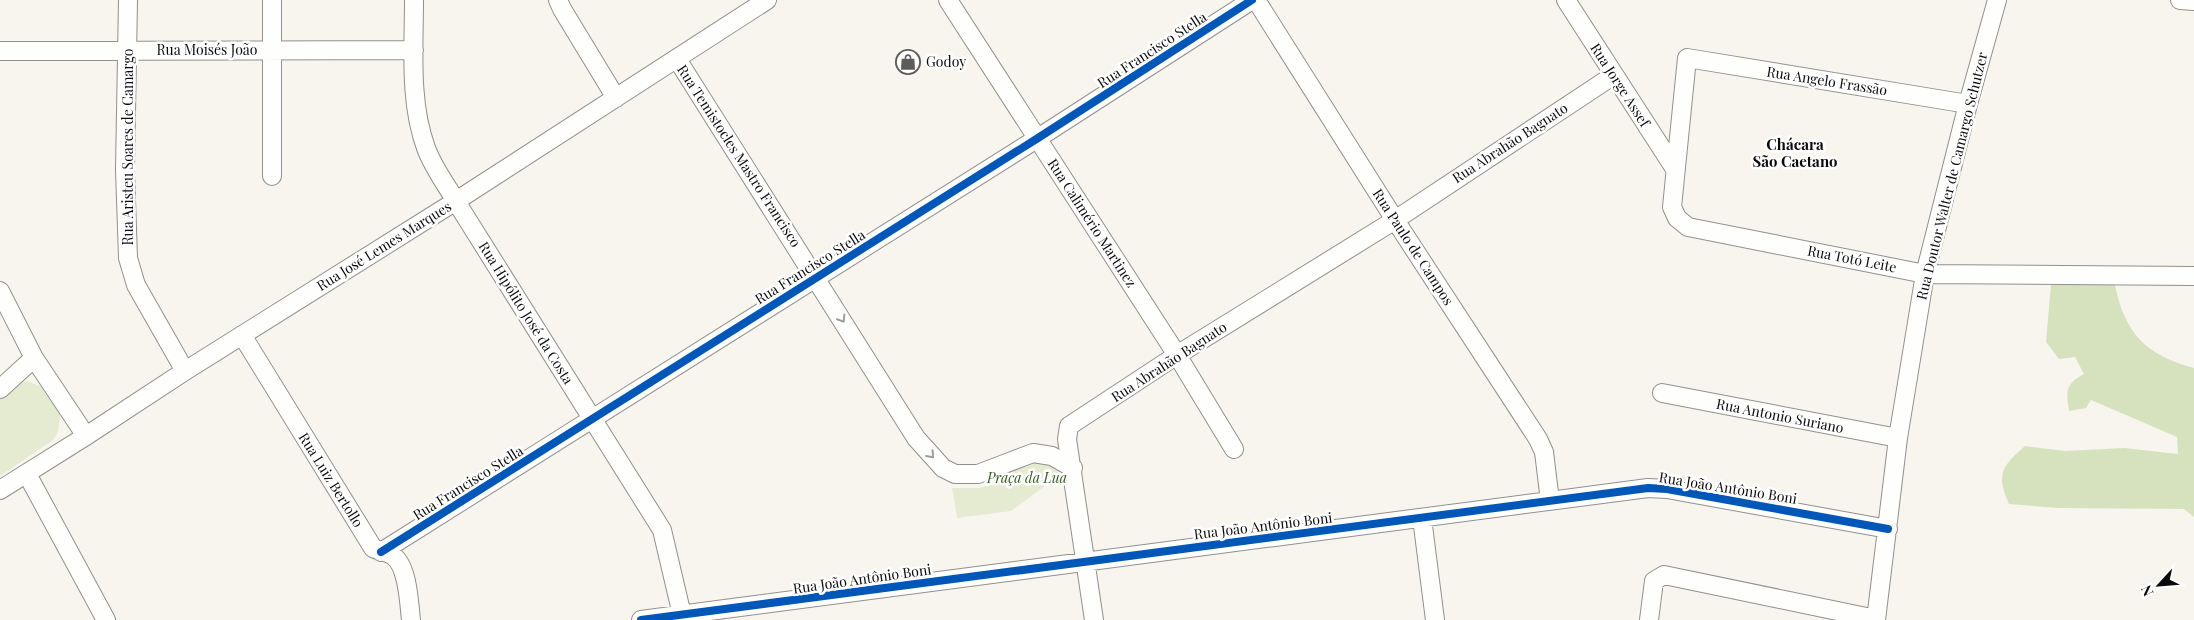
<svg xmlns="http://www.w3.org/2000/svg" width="2194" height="620" font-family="'Playfair Display',serif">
	<rect width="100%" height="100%" fill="#f8f5ee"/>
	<!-- green -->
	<path fill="#e4ebd0" d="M27,381l13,5 20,28 -2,18 -5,8 -53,36v-79l14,-12z
		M1035,460l23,9 2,6 -49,36 -54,7 -5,-30h27l24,-6 11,-17z"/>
	<!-- forest -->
	<path fill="#d6e2be" d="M2051,285h64c10,49 31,70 79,83v149l-10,-8 -126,-1 -49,-4c-13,-30 -8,-37 16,-58l40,5 59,-3 54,6 -1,-17 -86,-37 -5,8 -17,3c-3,-20 -4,-27 15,-37l-9,-17 -16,2 -13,-17z"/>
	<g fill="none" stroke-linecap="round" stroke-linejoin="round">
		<defs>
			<path id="minor" d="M128,0l-3,170 3,88 8,27 49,86
				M272,0v176
				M414,0c0,48 -5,102 12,148 8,22 24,42 36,63l200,319 20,85
				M558,0l4,9 54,89
				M948,0l229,355 57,94
				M1256,0l139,220 143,219 6,13 6,49
				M1566,0l109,169
				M2180,0l14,1
				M0,51l414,-1
				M677,59l239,379 27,30 12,6h23l55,-21 19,3 21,12
				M1968,104l-281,-46 -15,149 5,11 11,9 237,47 269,2
				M0,291l34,67 52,78
				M242,335l131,213c6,3 14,4 19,7 16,10 17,48 19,65
				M0,389l34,-31
				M1662,393l236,45
				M27,474l79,146
				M0,490l86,-54 99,-65 271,-170 311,-201
				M1422,518l13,102
				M381,552l657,-414 214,-138
				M641,620l1007,-132 19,1 221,40
				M1094,620l-27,-181 2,-13 108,-71 218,-135 219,-145
				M1649,620l5,-39 10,-6 212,44
				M1876,620l22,-182 27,-164 43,-170 29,-104"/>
		</defs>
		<!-- minor casing -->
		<use href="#minor" stroke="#91908d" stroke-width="20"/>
		<!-- minor -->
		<use href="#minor" stroke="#fefefc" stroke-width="18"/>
		<defs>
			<path id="cycleway" d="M381,552l657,-414 214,-138
				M641,620l1007,-132 19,1 221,40"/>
		</defs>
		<!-- cycleway casing -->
		<use href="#cycleway" stroke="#fff" stroke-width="11"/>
		<!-- cycleway -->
		<use href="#cycleway" stroke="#0057b8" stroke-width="8"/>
	</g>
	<!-- one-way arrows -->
	<defs><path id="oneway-chevron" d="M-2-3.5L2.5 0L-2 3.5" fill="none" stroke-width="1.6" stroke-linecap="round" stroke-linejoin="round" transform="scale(1.25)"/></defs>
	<g stroke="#9c9c9b">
		<use href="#oneway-chevron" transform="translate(842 319) rotate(58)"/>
		<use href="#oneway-chevron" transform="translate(931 455) rotate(48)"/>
	</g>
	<!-- icons -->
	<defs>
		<symbol id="shop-ring" viewBox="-11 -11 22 22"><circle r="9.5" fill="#fff" stroke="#5d5c5a" stroke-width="1.5"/><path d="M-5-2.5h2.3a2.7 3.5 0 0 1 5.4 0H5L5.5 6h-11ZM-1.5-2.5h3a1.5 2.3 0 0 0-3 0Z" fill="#5d5c5a"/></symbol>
	</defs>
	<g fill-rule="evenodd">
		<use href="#shop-ring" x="894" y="48" width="28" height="28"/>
	</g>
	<g text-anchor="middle" stroke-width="5" stroke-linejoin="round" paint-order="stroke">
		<!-- street labels -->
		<g font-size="14" fill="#0a0a0a" stroke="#fff">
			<text x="207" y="55">Rua Moisés João</text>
			<text transform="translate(1152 50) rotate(-33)" y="5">Rua Francisco Stella</text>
			<text transform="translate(1827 81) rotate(9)" y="5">Rua Angelo Frassão</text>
			<text transform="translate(1620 85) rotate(57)" y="5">Rua Jorge Assef</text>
			<text transform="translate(1510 143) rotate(-33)" y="5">Rua Abrahão Bagnato</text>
			<text transform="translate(128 147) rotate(-90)" y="5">Rua Aristeu Soares de Camargo</text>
			<text transform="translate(739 156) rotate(57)" y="5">Rua Temistocles Mastro Francisco</text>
			<text transform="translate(1952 176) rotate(-76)" y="5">Rua Doutor Walter de Camargo Schutzer</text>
			<text transform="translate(1092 223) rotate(57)" y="5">Rua Calimério Martinez</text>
			<text transform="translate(384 246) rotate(-32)" y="5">Rua José Lemes Marques</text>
			<text transform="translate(1413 247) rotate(57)" y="5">Rua Paulo de Campos</text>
			<text transform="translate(1852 259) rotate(11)" y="5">Rua Totó Leite</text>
			<text transform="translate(810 267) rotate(-32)" y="5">Rua Francisco Stella</text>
			<text transform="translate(526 313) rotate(58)" y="5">Rua Hipólito José da Costa</text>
			<text transform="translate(1169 362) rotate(-33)" y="5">Rua Abrahão Bagnato</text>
			<text transform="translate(1780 416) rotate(11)" y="5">Rua Antonio Suriano</text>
			<text transform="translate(331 480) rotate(58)" y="5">Rua Luiz Bertollo</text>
			<text transform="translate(468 483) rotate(-32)" y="5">Rua Francisco Stella</text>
			<text transform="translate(1728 488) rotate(9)" y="5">Rua João Antônio Boni</text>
			<text transform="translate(1263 526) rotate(-7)" y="5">Rua João Antônio Boni</text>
			<text transform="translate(862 579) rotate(-8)" y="5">Rua João Antônio Boni</text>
		</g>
		<!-- poi labels -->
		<g font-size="14" fill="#0a0a0a" stroke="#fff" text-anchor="start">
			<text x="926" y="67">Godoy</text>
		</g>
		<!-- park labels -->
		<g font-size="14" font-style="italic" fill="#355a21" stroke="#fff">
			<text x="1027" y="483">Praça da Lua</text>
		</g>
		<!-- neighbourhood labels -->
		<g font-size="15" font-weight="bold" fill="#0a0a0a" stroke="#fff">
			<text x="1795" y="150">Chácara<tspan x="1795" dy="17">São Caetano</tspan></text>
		</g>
	</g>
	<!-- north arrow -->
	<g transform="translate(2159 585) rotate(244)" stroke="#ffffff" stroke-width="4" paint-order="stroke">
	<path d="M0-4L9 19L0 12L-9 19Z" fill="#0a0a0a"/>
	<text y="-8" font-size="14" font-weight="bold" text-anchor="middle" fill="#0a0a0a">N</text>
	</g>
</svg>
